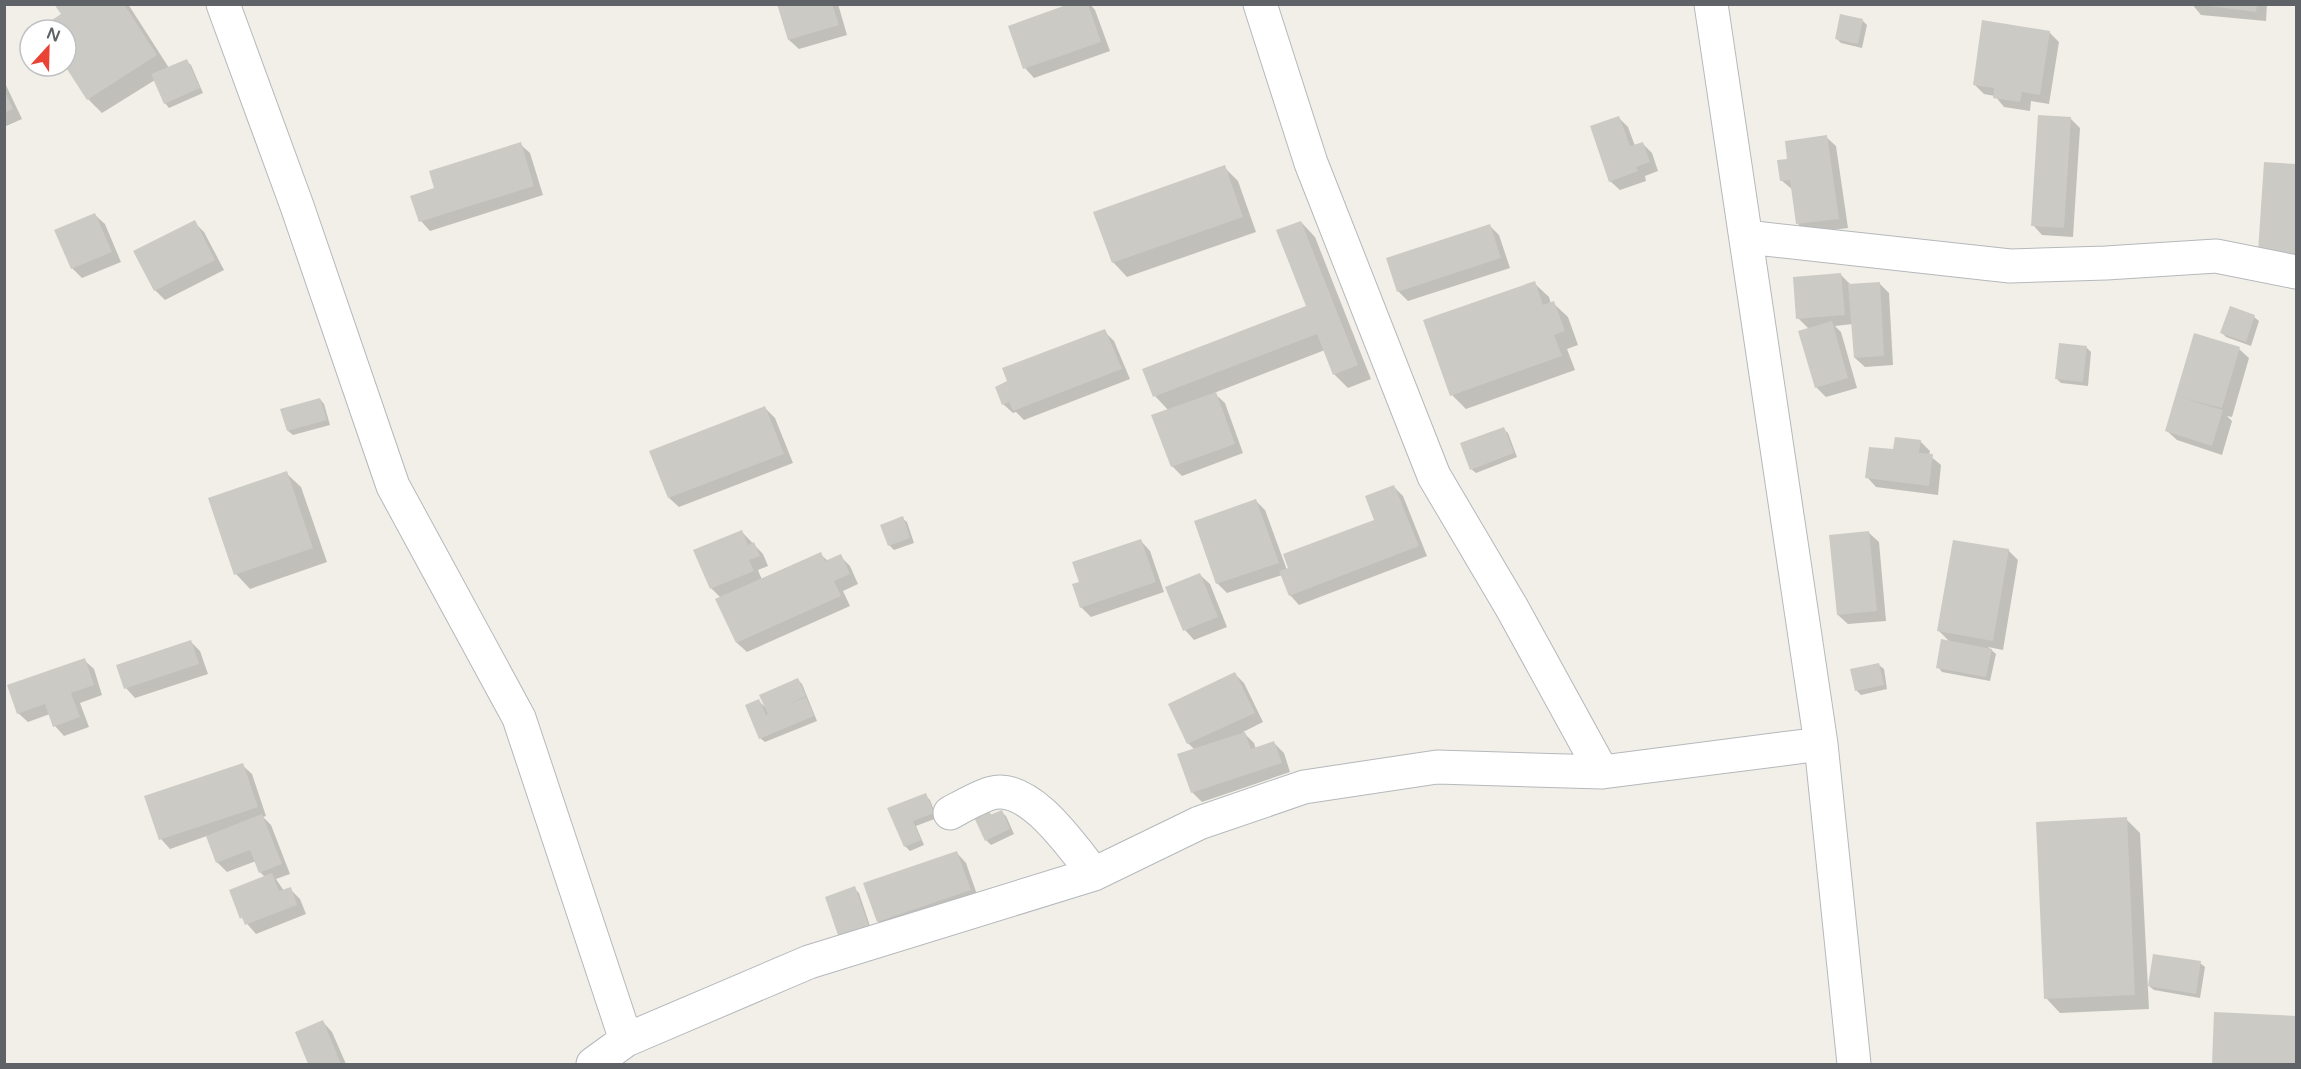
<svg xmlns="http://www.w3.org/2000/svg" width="2301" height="1069" font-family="'Varela Round',sans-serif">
	<rect width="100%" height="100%" fill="#f1efe8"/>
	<!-- shadow -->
	<path fill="#0003" d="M56,4h72l41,64 17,-7 5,4 12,28 -34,15 -4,-5 -10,-23 -53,33 -14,-14 -22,-69h-23l20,-15z
		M778,4h60l9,31 -48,14 -10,-9z
		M1074,4h16l5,6 15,41 -76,27 -9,-10z
		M1780,4h45v2h-43z
		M2192,4h75l-1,17 -65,-6z
		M1863,21l4,4 -5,23 -21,-5 -5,-5z
		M2049,32l10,10 -10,62 -18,-3 -1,10 -26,-4 -9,-11 -11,-2 -10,-10z
		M4,81l18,38 -18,8z
		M1619,118l9,9 7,19 7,-3 10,10 6,18 -13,5 1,5 -26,9 -10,-9z
		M2070,118l10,10 -7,109 -31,-2 -9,-10z
		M1826,137l10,9 12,82 -41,5 -9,-9 -5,-34 -12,-10 8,-20z
		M520,144l10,9 13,42 -113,36 -9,-10 15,-32z
		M2266,164l30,2v97z
		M1224,167l14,14 18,51 -129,45 -14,-15z
		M95,215l10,9 16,38 -39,16 -10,-10z
		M194,222l10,10 20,38 -59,30 -10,-10z
		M1301,222l14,15 56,142 -23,9 -14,-14 -9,-24 -111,43 11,10 18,50 -61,23 -10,-10 -3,-55 -14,-15 153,-89z
		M1489,225l10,10 11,33 -102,33 -10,-10z
		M1841,275l10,10 28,-2 10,10 4,72 -28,2 -10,-9 -2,-34 -18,2 6,6 16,56 -31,9 -10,-10 -7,-58 -11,-11z
		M1534,283l15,14 2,7 2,-1 15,14 10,28 -11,4 8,21 -109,39 -14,-14z
		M2254,317l5,4 -8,25 -25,-9 -4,-4z
		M1104,331l10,10 16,38 -106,41 -8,-8 -3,1 -10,-9 6,-23z
		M2195,335l44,14 10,9 -17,59 -5,-1 5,5 -10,34 -45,-15 -10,-9z
		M2087,348l4,4 -3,34 -27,-3 -5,-5z
		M320,399l4,5 6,21 -37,10 -5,-4 -6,-21z
		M765,408l10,10 18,45 -114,44 -10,-9z
		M1503,429l5,4 9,24 -41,16 -5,-4z
		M1920,441l10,10 -1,4 12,10 -3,30 -62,-8 -9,-10 28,-26z
		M286,473l15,14 26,75 -77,27 -14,-15z
		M1394,487l9,9 24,60 -128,49 -9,-10 -8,-20 -55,18 -10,-10 39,-82 9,9 22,60 89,-50z
		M902,518l5,4 7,21 -20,7 -4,-4 -8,-20z
		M742,532l21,22 5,12 -10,4 4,10 58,-26 8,7 12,-5 10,10 8,18 -15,7 7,15 -103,46 -10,-9 -16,-45 -10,-10z
		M1869,533l10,9 7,79 -38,3 -10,-9z
		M1141,541l9,10 14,41 -73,25 -10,-10z
		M2008,550l10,10 -15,90 -15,-3 8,7 -6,27 -48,-9 -4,-5 12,-25 -11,-11z
		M1200,575l10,9 17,43 -33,13 -9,-10z
		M190,641l10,10 8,23 -73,24 -9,-10z
		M84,660l10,9 8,26 -22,8 9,24 -25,9 -9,-10 -5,-12 -22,8 -10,-9z
		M1879,665l5,4 3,20 -26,6 -5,-5z
		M1235,674l9,9 19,39 -20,10 11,11 2,6 18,-6 10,10 6,19 -88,30 -10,-10 3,-42 -7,-7z
		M798,680l4,4 15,37 -52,21 -5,-4 -1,-37 8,8z
		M242,765l10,9 14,42 -3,1 8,8 19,49 -14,5 8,12 6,-2 10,10 6,15 -50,20 -14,-16 -11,-27 34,-14 -5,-5 -4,-11 -29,11 -10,-10 -10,-26 -37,13 -9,-10z
		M925,795l5,5 7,18 -21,8 8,19 -14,6 -5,-5 -16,-37z
		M986,808l6,8 9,-4 5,4 8,18 -23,11 -5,-5z
		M2126,819l14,14 9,176 -89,4 -14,-15z
		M957,853l9,10 13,37 -92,30 -9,-9z
		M854,888l5,5 13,39 -27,10z
		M2200,963l5,4 -5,31 -46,-8 -5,-4z
		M2216,1014l80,4v46h-82z
		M323,1022l9,10 14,32h-36l-13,-31z"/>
	<!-- building -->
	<path fill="#cccac5" d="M54,4h70l33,51 -70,45 -22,-34 1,-36h-24l-2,-2 21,-14z
		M777,4h55l7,21 -51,15z
		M1069,4h19l13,38 -78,27 -15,-43z
		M2193,4h64l-1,8z
		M1840,14l23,5 -5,25 -23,-5z
		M1982,20l68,11 -10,64 -18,-3 -2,10 -27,-4 1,-10 -21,-3z
		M187,59l13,29 -36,16 -13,-30z
		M4,90l9,19 -9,4z
		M2038,115l33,2 -7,111 -33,-2z
		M1619,116l11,30 13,-4 7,20 -14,5 2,4 -29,11 -19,-56z
		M1827,135l12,84 -43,5 -6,-44 -10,1 -3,-21 10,-1 -2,-18z
		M521,142l13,44 -115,36 -9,-26 24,-8 -5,-17z
		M2264,162l32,2v91l-38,-3z
		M1225,165l18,52 -131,46 -19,-51z
		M95,213l17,39 -41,17 -17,-39z
		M195,220l20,40 -61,31 -21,-40z
		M1301,221l57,144 -25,10 -16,-41 -164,63 -11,-28 164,-63 -30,-76z
		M1490,224l11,34 -104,34 -11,-34z
		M1841,273l4,42 -49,4 -3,-42z
		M1535,281l8,24 11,-4 11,30 -11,4 8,21 -112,40 -27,-76z
		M1880,282l4,74 -30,2 -6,-74z
		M2230,306l25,9 -9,27 -26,-9z
		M1832,321l16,57 -33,10 -17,-57z
		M1105,329l17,40 -109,42 -4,-9 -7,3 -7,-18 12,-6 -5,-13z
		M2194,333l46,14 -18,61 -40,-10 41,12 -11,36 -47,-15z
		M2059,343l28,3 -4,36 -28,-3z
		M1216,392l19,52 -64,23 -20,-52z
		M320,398l7,22 -40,11 -7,-22z
		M765,406l19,48 -116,44 -19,-47z
		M1504,427l10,26 -44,17 -10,-27z
		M1895,437l26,3 -2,13 14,1 -4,32 -64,-8 4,-31 24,2z
		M287,471l26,77 -79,27 -26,-77z
		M1394,485l25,61 -130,50 -10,-25 9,-3 -5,-14 91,-34 -9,-24z
		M1256,499l23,64 -63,21 -22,-63z
		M903,516l7,22 -22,8 -8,-21z
		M742,530l6,15 6,-3 6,14 -11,4 5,11 -44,18 -17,-39z
		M1869,531l8,80 -40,4 -8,-80z
		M1141,539l15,43 -76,26 -8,-24 7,-2 -7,-20z
		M1953,540l56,9 -16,92 -56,-10z
		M821,552l4,9 16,-7 9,20 -16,7 7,15 -105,47 -21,-44z
		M1200,573l18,44 -35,14 -18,-44z
		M1941,639l51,10 -6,28 -50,-9z
		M191,640l8,24 -75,25 -8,-24z
		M85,658l9,27 -23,8 9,24 -27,10 -8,-23 -28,10 -10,-29z
		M1879,663l5,22 -29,6 -5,-22z
		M1235,672l20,41 -68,31 -19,-40z
		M798,678l8,18 -17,8 17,-7 8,19 -55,23 -14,-34 14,-6 7,16 2,-1 -9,-19z
		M1245,732l6,17 23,-8 8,22 -91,30 -14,-39z
		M243,763l15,44 -99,33 -15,-44z
		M926,793l8,20 -21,8 8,19 -17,7 -17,-39z
		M986,807l4,8 12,-5 8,19 -25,12 -13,-28z
		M262,814l20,50 -23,9 -9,-23 -34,13 -10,-27z
		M2127,817l8,178 -91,4 -8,-177z
		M957,851l14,39 -94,32 -14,-39z
		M272,873l7,18 12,-4 6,18 -52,20 -3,-8 -2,2 -11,-29z
		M855,886l14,41 -30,11 -14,-41z
		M2153,954l48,7 -5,33 -48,-8z
		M2214,1012l82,4v48h-84z
		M323,1020l18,44h-33l-13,-32z"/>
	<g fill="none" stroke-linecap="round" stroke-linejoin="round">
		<defs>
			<path id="minor" d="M223,4l74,202 96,280 126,232 107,322
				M1260,4l51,159 123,313 78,132 90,164
				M1711,4l110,740 33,320
				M1746,237l264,29 96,-3 110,-7 80,16
				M950,813c13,-7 28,-16 42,-20 38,-10 81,55 102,81
				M593,1064l33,-24 183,-78 285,-88 105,-51 105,-36 133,-20 165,5 219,-28"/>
		</defs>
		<!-- minor casing -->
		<use href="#minor" stroke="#b5b8bc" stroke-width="35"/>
		<!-- minor -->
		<use href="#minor" stroke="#fff" stroke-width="33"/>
	</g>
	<!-- border -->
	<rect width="2301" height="1069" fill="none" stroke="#5f6368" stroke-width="12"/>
	<!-- north arrow -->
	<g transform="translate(48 48) rotate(22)"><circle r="28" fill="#ffffff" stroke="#bfc1c3" stroke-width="1.5"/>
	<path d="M0-4.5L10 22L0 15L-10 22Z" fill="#ea4335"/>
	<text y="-9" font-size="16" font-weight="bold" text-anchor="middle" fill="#5f6368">N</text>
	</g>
</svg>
